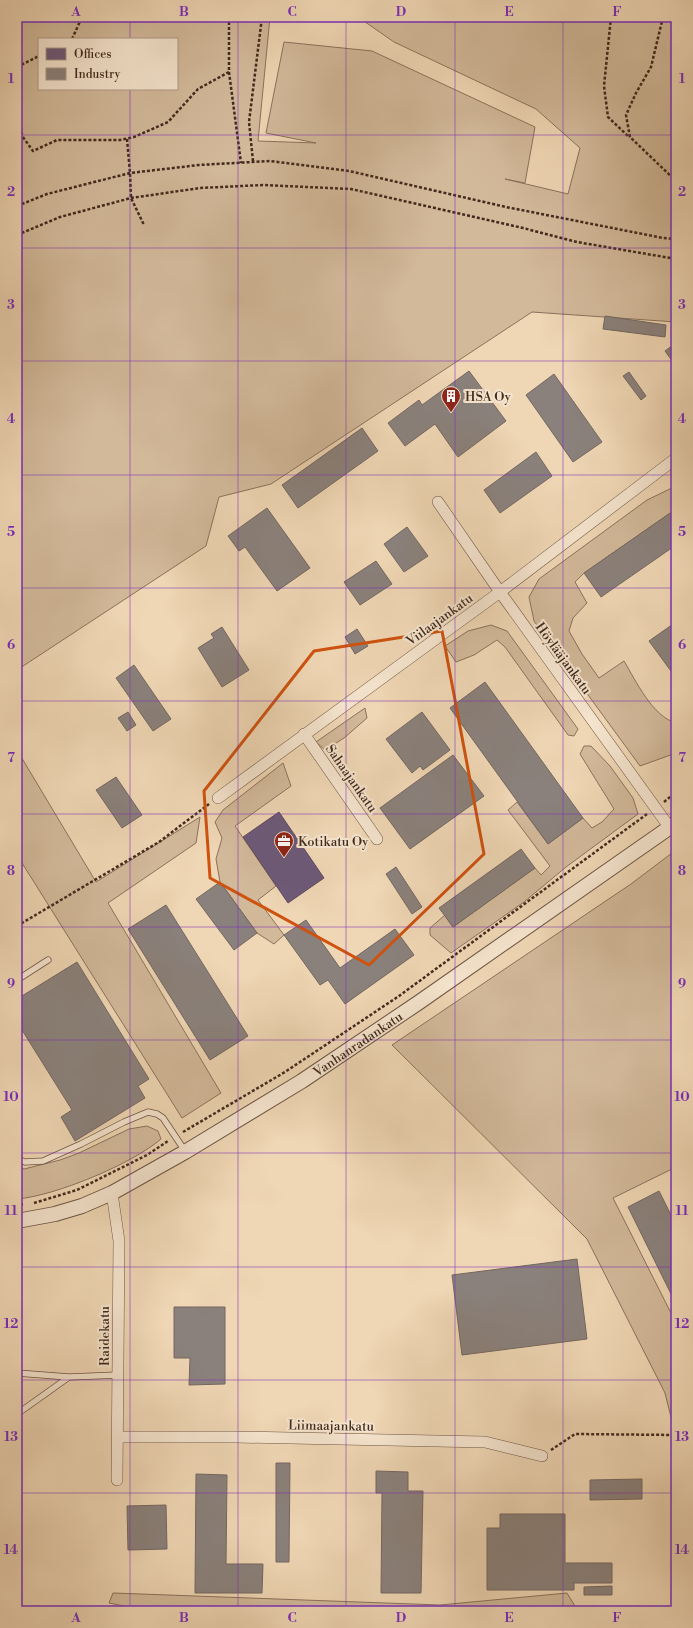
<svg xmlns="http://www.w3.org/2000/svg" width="693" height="1628" font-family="'Libre Bodoni',serif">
	<rect width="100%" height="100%" fill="#efd6b4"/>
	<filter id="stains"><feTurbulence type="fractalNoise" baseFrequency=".005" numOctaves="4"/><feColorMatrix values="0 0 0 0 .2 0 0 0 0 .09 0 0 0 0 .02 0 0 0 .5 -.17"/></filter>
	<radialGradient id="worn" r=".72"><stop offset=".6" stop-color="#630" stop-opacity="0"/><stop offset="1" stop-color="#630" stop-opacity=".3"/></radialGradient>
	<!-- green -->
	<path fill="#d2b99a" stroke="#8a725c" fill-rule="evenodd" d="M17,17h253l-12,124 58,2 -50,-10 18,-91 88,9 163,76 -10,56 -20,-4 63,15 12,-46 -44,-39 -142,-67 -36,-25h318v305l-144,-10 -261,172 -52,13 -13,49 -189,124zM39,39h138v50h-138z
		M676,486v23l-92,64 -9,9 12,21 -14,15 -4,13 13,23 17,24 25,-17c12,20 28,55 52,62v30l-36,13 -106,-145 -5,-24 10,-18 108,-79z
		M491,625l16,6 71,98 -4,7 -6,-1 -63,-88 -8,-7 -23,15 -18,7 -11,-16 23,-15z
		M365,708l2,10 -23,20 -19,12 -9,-8z
		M584,746h7l19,20 23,32 5,16 -72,53 -42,35 -73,51 -21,-18v-7l15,-13 8,12 82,-59 6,7 9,-9 -42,-56 9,-8 31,42 35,-26 9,10 10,-6 12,-13 -34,-55z
		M17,750l79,132 104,-65 -4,26 -88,60 113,190 -39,25 -165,-263z
		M283,763l8,23 -56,40 41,60 -18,14 26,35 -10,9 -17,-11 -37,-51 -4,-23 6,-21 -7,-16 8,-12z
		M676,850v317l-63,31 63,125v103l-3,-1 -8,-32 -78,-154 -195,-194 239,-161z
		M147,1126l11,5 3,8c-29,25 -106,57 -144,60v-33l7,3 36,-9 19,-7 50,-24z
		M113,1593l327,12 127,-12 11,18h-431l-38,-8z"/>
	<!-- offices -->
	<path fill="#6d597a" stroke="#604b5e" d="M279,812l45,66 -36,25 -45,-66z"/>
	<!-- industry -->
	<path fill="#8a817c" stroke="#746760" d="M605,316l61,9 -1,12 -62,-8z
		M676,343v23l-11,-15z
		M469,371l37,50 -48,36 -23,-33 -30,22 -17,-23 31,-23 3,5z
		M629,372l17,24 -5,4 -18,-24z
		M554,374l48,68 -29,20 -47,-67z
		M362,428l16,23 -80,57 -16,-23z
		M536,452l16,24 -52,37 -16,-23z
		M267,508l43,60 -33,23 -32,-44 -6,4 -11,-15z
		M676,509v36l-75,52 -17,-24z
		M407,527l21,29 -24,16 -20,-28z
		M376,561l16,23 -32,21 -16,-23z
		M676,622v56l-27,-37z
		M222,627l27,43 -27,17 -24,-39 16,-10 -3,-4z
		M357,629l11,17 -13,8 -10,-17z
		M134,665l37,54 -18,12 -37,-53z
		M485,682l98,136 -35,26 -98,-136z
		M128,712l8,13 -9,6 -9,-13z
		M422,712l28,38 -27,20 -3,-4 -8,7 -26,-34z
		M453,755l31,41 -74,53 -30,-41z
		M116,777l26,38 -20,13 -26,-38z
		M521,849l14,19 -82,59 -14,-19z
		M396,867l26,40 -10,7 -26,-40z
		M220,882l37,51 -23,17 -38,-51z
		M166,905l82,131 -38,24 -82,-131z
		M306,920l34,48 55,-39 19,26 -69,49 -17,-24 -8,5 -36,-50z
		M77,962l72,117 -11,7 7,12 -70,43 -14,-24 11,-7 -55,-88v-23z
		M659,1191l17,34v79l-48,-97z
		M577,1259l10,80 -125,16 -10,-80z
		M174,1307h51v77l-36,1 1,-27h-16z
		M276,1463h14l-1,99h-13z
		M376,1471l32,1v19h15l-2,102h-40l1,-100h-6z
		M196,1474l31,1 -1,89h37l-1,29h-67z
		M642,1479v20l-52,1v-20z
		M166,1505l1,44 -39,1 -1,-44z
		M500,1514h65v49h47v20h-38v7h-87v-62h13z
		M612,1586v9h-28v-8z"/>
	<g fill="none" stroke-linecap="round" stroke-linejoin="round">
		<defs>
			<path id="service" d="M17,980l31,-20
				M17,1159l8,3 18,-1 38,-17 43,-22 24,-10 9,2 6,4 22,33
				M17,1373l52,4
				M17,1414l52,-37 49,-2"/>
			<path id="minor" d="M438,502l62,90 170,236
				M304,734l73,105
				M218,798l282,-206 175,-133
				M112,1193l7,48 -2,239
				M118,1437h118l249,5 57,14"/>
			<g id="tertiary">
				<path id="s1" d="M17,1221l38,-7 27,-8 30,-13 73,-41 117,-71 116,-78 258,-180"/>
			</g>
		</defs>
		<!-- service casing -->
		<use href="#service" stroke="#6d5543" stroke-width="7"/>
		<!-- minor casing -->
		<use href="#minor" stroke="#6d5543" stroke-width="12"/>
		<!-- tertiary casing -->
		<use href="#tertiary" stroke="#6d5543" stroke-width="16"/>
		<!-- path -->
		<path stroke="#422a1d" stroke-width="2.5" stroke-dasharray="3 2" stroke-linecap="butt" d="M229,17v55l12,91
			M611,17l-7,69 4,31 21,20
			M663,17l-12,50 -15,26 -10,22 4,22 46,44
			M72,39l10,-22
			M17,67l22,-11
			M17,113l5,21
			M17,129l16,22 24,-11h63l14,-3 34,-15 30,-33 31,-17
			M127,139l3,34 1,25 13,27
			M253,161l-4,-39 13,-105
			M17,206l30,-12 83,-21 69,-8 71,-4 79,10 157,36 157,31 13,1
			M17,235l43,-18 71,-19 69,-10 63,-3 88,4 172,39 54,14 99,17
			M664,802l12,-10
			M17,926l142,-84 50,-38
			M183,1132l102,-60 114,-76 248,-182
			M34,1203l43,-13 70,-35 21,-14
			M17,1205l6,-1
			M551,1450l24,-16 101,1"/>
		<!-- service -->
		<use href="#service" stroke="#f5e4ce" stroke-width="5.5"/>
		<!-- minor -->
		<use href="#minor" stroke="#f5e4ce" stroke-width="11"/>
		<!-- tertiary -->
		<use href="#tertiary" stroke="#f5e4ce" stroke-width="14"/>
		<defs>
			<path id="rail" d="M101,1608l18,3"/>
		</defs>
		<!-- rail casing -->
		<use href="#rail" stroke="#422a1d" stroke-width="4.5"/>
		<!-- rail -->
		<use href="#rail" stroke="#f5e4ce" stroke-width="3" stroke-dasharray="9" stroke-linecap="butt"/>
	</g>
	<!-- marked area -->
	<path fill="none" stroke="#cf520f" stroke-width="3" stroke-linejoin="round" d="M442,631l42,223 -115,111 -159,-87 -6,-87 110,-140z"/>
	<!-- grid -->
	<path fill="none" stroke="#7b2cbf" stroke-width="1" stroke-opacity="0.55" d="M130,17v22M238,17v1594M346,17v1594M455,17v1594M563,17v1594M130,89v1522M17,135h659M17,248h659M17,361h659M17,475h659M17,588h659M17,701h659M17,814h659M17,927h659M17,1040h659M17,1153h659M17,1267h659M17,1380h659M17,1493h659"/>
	<!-- icons -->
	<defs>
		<symbol id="building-pin" viewBox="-11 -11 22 30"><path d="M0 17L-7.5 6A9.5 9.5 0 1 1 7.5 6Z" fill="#8f2418" stroke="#f5e4ce"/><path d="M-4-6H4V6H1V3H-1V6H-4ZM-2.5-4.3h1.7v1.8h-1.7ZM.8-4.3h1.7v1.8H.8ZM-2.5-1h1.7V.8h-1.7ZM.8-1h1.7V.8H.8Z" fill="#fff"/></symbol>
		<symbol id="office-pin" viewBox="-11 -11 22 30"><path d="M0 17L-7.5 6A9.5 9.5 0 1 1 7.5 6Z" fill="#8f2418" stroke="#f5e4ce"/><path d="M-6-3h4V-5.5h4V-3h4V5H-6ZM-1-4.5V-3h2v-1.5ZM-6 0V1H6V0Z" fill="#fff"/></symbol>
	</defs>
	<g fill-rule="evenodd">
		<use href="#building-pin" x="440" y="385" width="22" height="30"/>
		<use href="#office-pin" x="273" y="830" width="22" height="30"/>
	</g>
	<g text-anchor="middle" stroke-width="4" stroke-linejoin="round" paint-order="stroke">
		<!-- poi labels -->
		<g font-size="13" fill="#422a1d" stroke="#f5e4ce" text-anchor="start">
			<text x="465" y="401">HSA Oy</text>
			<text x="298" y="846">Kotikatu Oy</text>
		</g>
		<!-- street labels -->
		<g font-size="13" fill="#422a1d" stroke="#f5e4ce">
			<text transform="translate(439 619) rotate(-36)" y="5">Viilaajankatu</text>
			<text transform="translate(564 658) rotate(54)" y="5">Höylääjankatu</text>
			<text transform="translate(352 778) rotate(55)" y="5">Sahaajankatu</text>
			<text dy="5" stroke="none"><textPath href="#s1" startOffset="387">Vanhanradankatu</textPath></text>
			<text transform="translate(104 1336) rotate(-90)" y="5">Raidekatu</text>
			<text transform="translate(331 1425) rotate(1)" y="5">Liimaajankatu</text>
		</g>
	</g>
	<!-- margin -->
	<rect width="693" height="1628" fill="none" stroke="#efd6b4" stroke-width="44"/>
	<!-- legend -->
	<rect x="38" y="38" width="140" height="52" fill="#f5e4ce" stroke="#ad9a87"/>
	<rect x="46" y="48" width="20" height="12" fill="#6d597a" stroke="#ad9a87"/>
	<text x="74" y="58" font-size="12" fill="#422a1d">Offices</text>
	<rect x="46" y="68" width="20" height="12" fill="#8a817c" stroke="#ad9a87"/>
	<text x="74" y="78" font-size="12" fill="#422a1d">Industry</text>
	<rect x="22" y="22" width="649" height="1584" fill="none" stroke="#7b2cbf" stroke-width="1.5"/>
	<g font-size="13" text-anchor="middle" font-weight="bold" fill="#7b2cbf">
		<text x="76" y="16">A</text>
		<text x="184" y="16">B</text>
		<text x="292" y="16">C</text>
		<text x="401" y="16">D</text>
		<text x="509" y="16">E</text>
		<text x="617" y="16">F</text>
		<text x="11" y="83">1</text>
		<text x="682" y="83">1</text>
		<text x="11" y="196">2</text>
		<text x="682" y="196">2</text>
		<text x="11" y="309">3</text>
		<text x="682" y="309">3</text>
		<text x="11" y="423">4</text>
		<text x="682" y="423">4</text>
		<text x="11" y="536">5</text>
		<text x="682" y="536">5</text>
		<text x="11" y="649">6</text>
		<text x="682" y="649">6</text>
		<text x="11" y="762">7</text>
		<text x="682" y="762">7</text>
		<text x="11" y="875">8</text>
		<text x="682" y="875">8</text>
		<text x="11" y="988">9</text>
		<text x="682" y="988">9</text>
		<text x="11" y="1101">10</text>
		<text x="682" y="1101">10</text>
		<text x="11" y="1215">11</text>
		<text x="682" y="1215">11</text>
		<text x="11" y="1328">12</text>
		<text x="682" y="1328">12</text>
		<text x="11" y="1441">13</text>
		<text x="682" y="1441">13</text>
		<text x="11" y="1554">14</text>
		<text x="682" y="1554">14</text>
		<text x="76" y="1622">A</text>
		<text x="184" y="1622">B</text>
		<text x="292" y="1622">C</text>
		<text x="401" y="1622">D</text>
		<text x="509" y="1622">E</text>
		<text x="617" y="1622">F</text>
	</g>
	<rect width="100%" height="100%" filter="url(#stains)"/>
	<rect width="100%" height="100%" fill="url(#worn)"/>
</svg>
